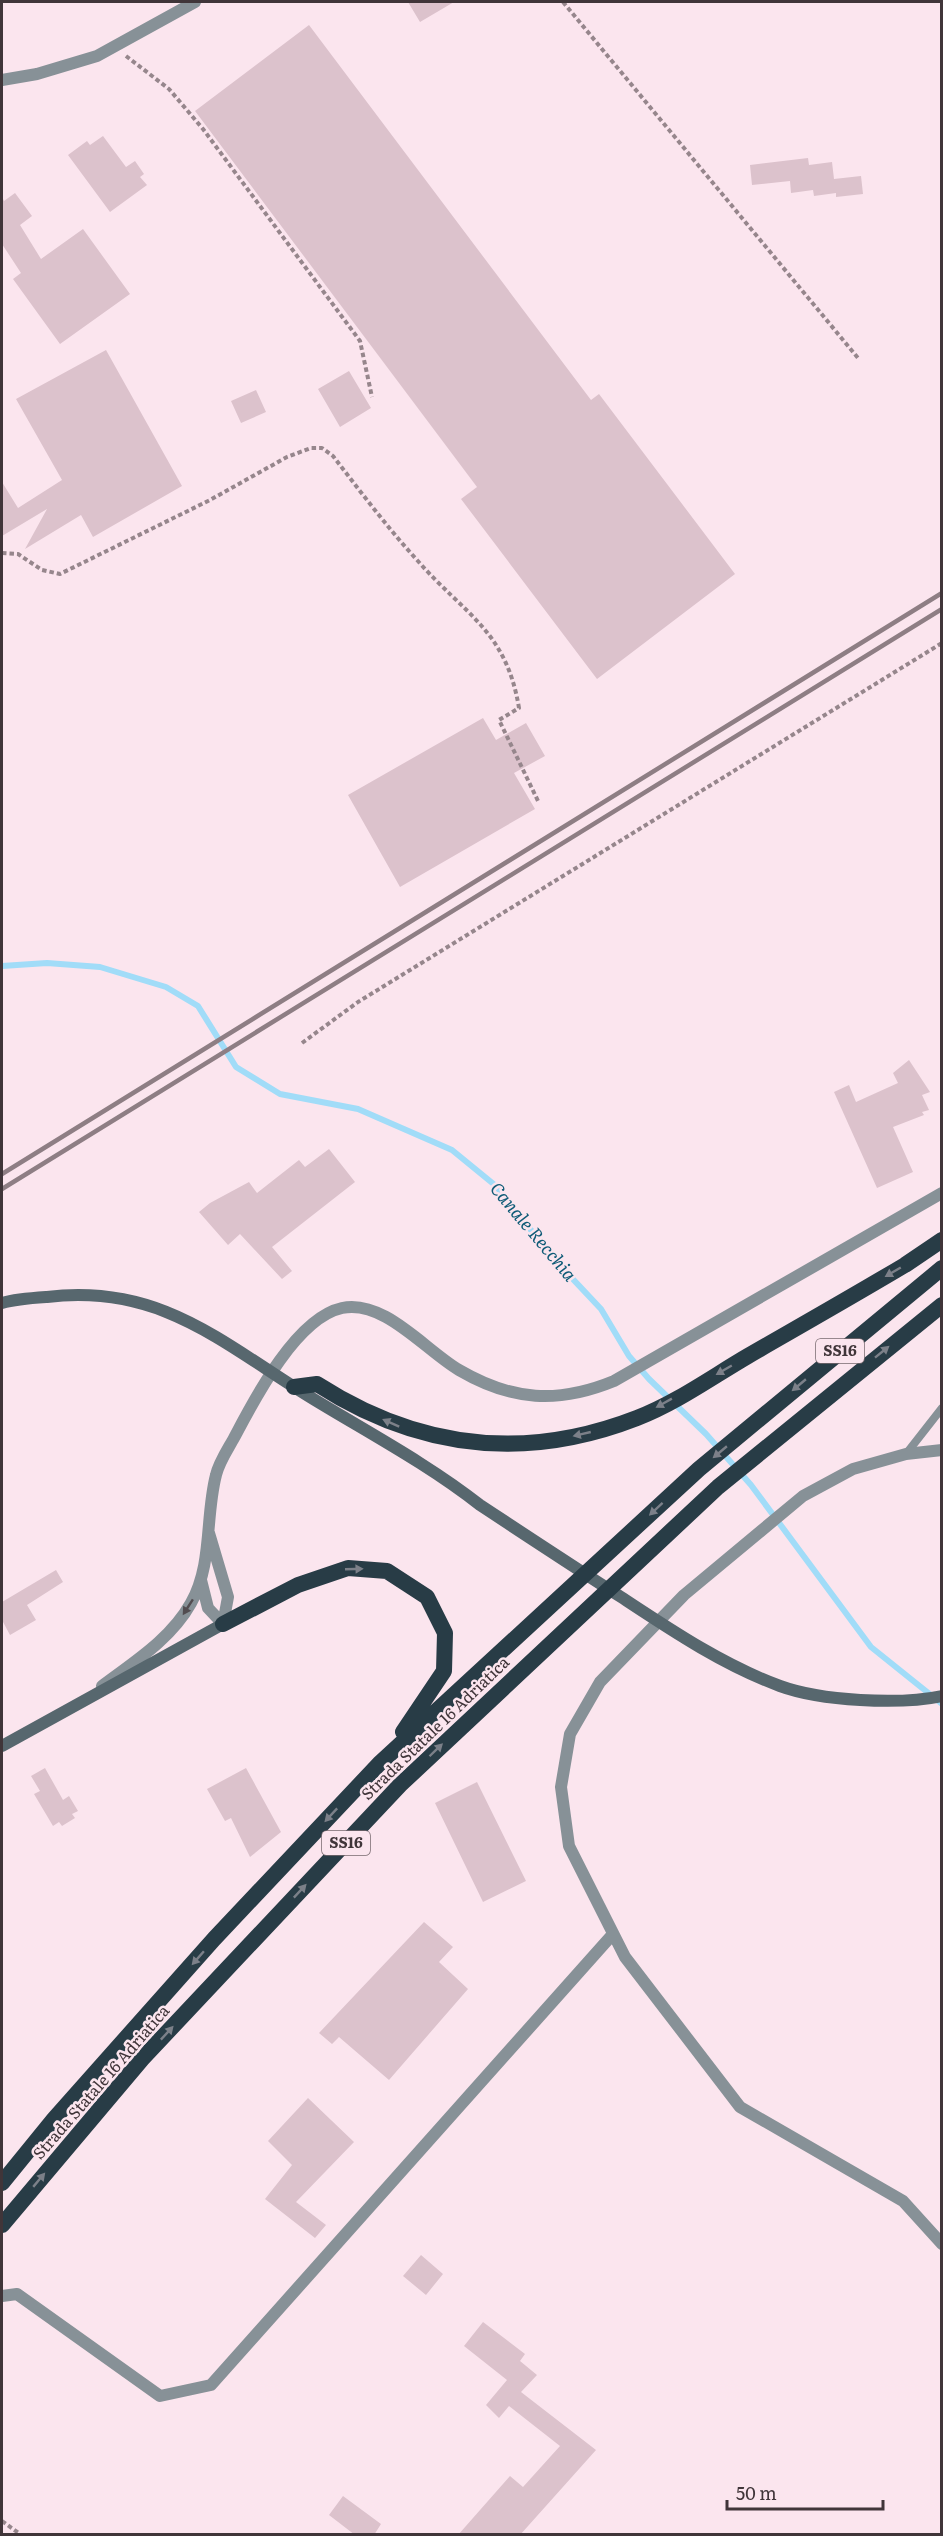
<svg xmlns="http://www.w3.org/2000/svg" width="943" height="2536" font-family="Literata,serif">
	<rect width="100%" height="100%" fill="#fbe5ee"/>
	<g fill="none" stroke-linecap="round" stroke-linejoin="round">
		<!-- stream -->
		<path stroke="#a1dcf8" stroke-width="6" d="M2,966l45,-3 53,4 66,20 32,19 38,61 44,27 78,15 94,41 44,36 58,73 47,50 28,47 20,23 57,55 45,51 120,162 71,57"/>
	</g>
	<!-- building -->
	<path fill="#dcc2cc" d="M408,2h46l-34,20z
		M309,25l282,375 8,-6 136,180 -138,105 -136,-180 16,-12 -282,-376z
		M103,136l23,31 9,-6 9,13 -4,3 7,8 -37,27 -42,-57 19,-14 3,4z
		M808,158l1,7 23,-3 2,17 27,-3 2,18 -27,3v-4l-22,3 -1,-6 -22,3 -1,-12 -38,4 -2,-20z
		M15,193l17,23 -12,9 21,34 42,-30 47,65 -70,50 -47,-65 8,-6 -19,-29v-47l2,4z
		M106,350l76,136 -89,51 -12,-22 -56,34 22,-40 -45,27v-54l16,26 44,-28 -46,-81z
		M349,371l22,37 -31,19 -22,-38z
		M256,390l10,22 -25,11 -10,-22z
		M483,718l13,22 30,-17 19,33 -31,17 21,36 -135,78 -52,-92z
		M909,1060l21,32 -8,3 7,15 -7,2 2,3 -31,12 20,45 -36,16 -43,-96 15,-7 7,17 42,-19 -5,-10z
		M329,1149l26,33 -83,65 20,24 -10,8 -42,-45 -12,11 -29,-33 11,-9 39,-21 8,11 42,-33 6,7z
		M56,1570l7,12 -36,23 9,15 -26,15 -8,-15v-18z
		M45,1768l18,32 6,-4 9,15 -6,3 3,4 -13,8 -3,-4 -6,4 -19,-32 6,-3 -9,-15z
		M246,1768l35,64 -31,25 -19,-39 -6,3 -18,-32z
		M477,1782l49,99 -43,21 -48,-99z
		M424,1922l29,25 -14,15 29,27 -79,91 -50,-43 -7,7 -13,-11z
		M308,2098l46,44 -58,60 30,23 -11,13 -50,-39 27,-34 -24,-24z
		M421,2255l22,19 -17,21 -23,-19z
		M483,2322l42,32 -5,7 17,14 -16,17 75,58 -76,85h-62l52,-59 13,11 37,-41 -51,-40 -10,12 -13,-13 21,-25 -43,-34z
		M343,2496l38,28 -7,11h-19l-26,-20z"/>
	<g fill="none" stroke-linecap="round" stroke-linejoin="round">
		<!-- path -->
		<path stroke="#96868c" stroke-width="4" stroke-dasharray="4.5 3" stroke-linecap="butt" d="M563,2l295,356
			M126,56l43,33 34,40 157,212 12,56
			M2,553l16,1 24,16 18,4 150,-74 77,-43 24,-9h11l11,8c27,35 54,71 84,104 48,55 89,70 102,148l-20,12 40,83
			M302,1043l56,-41 584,-359
			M2,2521l18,13"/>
		<!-- service -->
		<path stroke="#879197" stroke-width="8" d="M906,1454l36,-46"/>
		<!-- minor -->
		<path stroke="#879197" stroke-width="12" d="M2,80l35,-6 60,-18 98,-54
			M942,1450l-36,4 -53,15 -50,27 -119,99 -84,87 -30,52 -9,53 8,59 56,111 115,150 163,94 39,43
			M2,2296l15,-2 143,102 51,-11 402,-451"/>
		<!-- tertiary -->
		<path stroke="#879197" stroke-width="12" d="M209,1533l19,64 -5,27
			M201,1580l7,28 15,16
			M102,1686c32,-24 69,-47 89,-83 22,-39 14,-86 25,-128 3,-13 12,-26 18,-37 20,-38 62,-120 108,-130 42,-9 83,42 117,62 53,31 99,34 155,11l328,-188"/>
		<!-- secondary -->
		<path stroke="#57676e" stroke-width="12" d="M2,1303c14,-4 30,-5 45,-6 115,-14 177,48 268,103 56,34 114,65 165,105 47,31 94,62 141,92 50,33 102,68 159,89 41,15 119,19 162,10
			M2,1746l221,-122"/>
		<!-- trunk -->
		<path stroke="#283c46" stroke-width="16" d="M294,1387l23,-3c101,65 207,78 320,34 39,-15 75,-41 111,-62 52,-30 105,-60 157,-91l37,-25
			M223,1624l75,-39 50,-17 39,3 40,26 18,36 -1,38 -41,61
			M2,2183l52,-64 160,-180 165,-175 320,-295 243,-201
			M2,2225l140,-166 258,-274 318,-298 224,-182"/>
		<!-- rail -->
		<path stroke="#8e7e84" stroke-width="4.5" d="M2,1174l940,-581
			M2,1189l940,-580"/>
	</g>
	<!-- one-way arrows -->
	<defs><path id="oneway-solid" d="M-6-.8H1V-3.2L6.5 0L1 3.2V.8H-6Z" transform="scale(1.5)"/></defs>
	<g fill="#7c8089">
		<use href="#oneway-solid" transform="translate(893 1272) rotate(150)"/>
		<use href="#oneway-solid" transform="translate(882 1352) rotate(-39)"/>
		<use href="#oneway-solid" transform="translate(724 1370) rotate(150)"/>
		<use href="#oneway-solid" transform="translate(799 1385) rotate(140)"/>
		<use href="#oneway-solid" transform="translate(664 1403) rotate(151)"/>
		<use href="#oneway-solid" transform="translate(391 1423) rotate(-156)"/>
		<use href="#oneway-solid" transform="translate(582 1434) rotate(167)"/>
		<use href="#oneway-solid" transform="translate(720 1452) rotate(140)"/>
		<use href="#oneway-solid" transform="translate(656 1509) rotate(137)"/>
		<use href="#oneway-solid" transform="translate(354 1569) rotate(-2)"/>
		<use href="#oneway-solid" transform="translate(436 1750) rotate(-44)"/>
		<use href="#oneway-solid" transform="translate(331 1815) rotate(133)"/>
		<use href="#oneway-solid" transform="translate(300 1891) rotate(-47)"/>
		<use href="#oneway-solid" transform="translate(198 1958) rotate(131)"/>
		<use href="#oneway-solid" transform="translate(167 2033) rotate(-47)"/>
		<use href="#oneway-solid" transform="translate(39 2180) rotate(-50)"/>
	</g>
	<use fill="#524c50" href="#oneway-solid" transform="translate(188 1607) rotate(123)"/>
	<g text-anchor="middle" stroke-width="5" stroke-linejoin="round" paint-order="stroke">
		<!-- shield labels -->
		<g fill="#fbe5ee" stroke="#786a6f" stroke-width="1.5">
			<rect x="816" y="1339" width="48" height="24" rx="4.5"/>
			<rect x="322" y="1831" width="48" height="24" rx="4.5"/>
		</g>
		<g font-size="15" font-weight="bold" fill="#403539">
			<text x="840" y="1356">SS16</text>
			<text x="346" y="1848">SS16</text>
		</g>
		<!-- street labels -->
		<g font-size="16" fill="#403539" stroke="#fbe5ee">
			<text transform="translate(435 1728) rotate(-44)" y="6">Strada Statale 16 Adriatica</text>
			<text transform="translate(101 2082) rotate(-49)" y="6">Strada Statale 16 Adriatica</text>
		</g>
		<!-- water labels -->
		<g font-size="18" font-style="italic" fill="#0f5b77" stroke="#fbe5ee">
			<text transform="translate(533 1232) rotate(50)" y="6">Canale Recchia</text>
		</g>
	</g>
	<!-- border -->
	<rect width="943" height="2536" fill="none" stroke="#403539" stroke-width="6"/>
	<!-- scale -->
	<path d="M727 2500v9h156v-9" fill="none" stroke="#403539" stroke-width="3"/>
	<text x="736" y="2500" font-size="18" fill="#403539" stroke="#fbe5ee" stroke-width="4.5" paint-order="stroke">50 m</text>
</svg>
